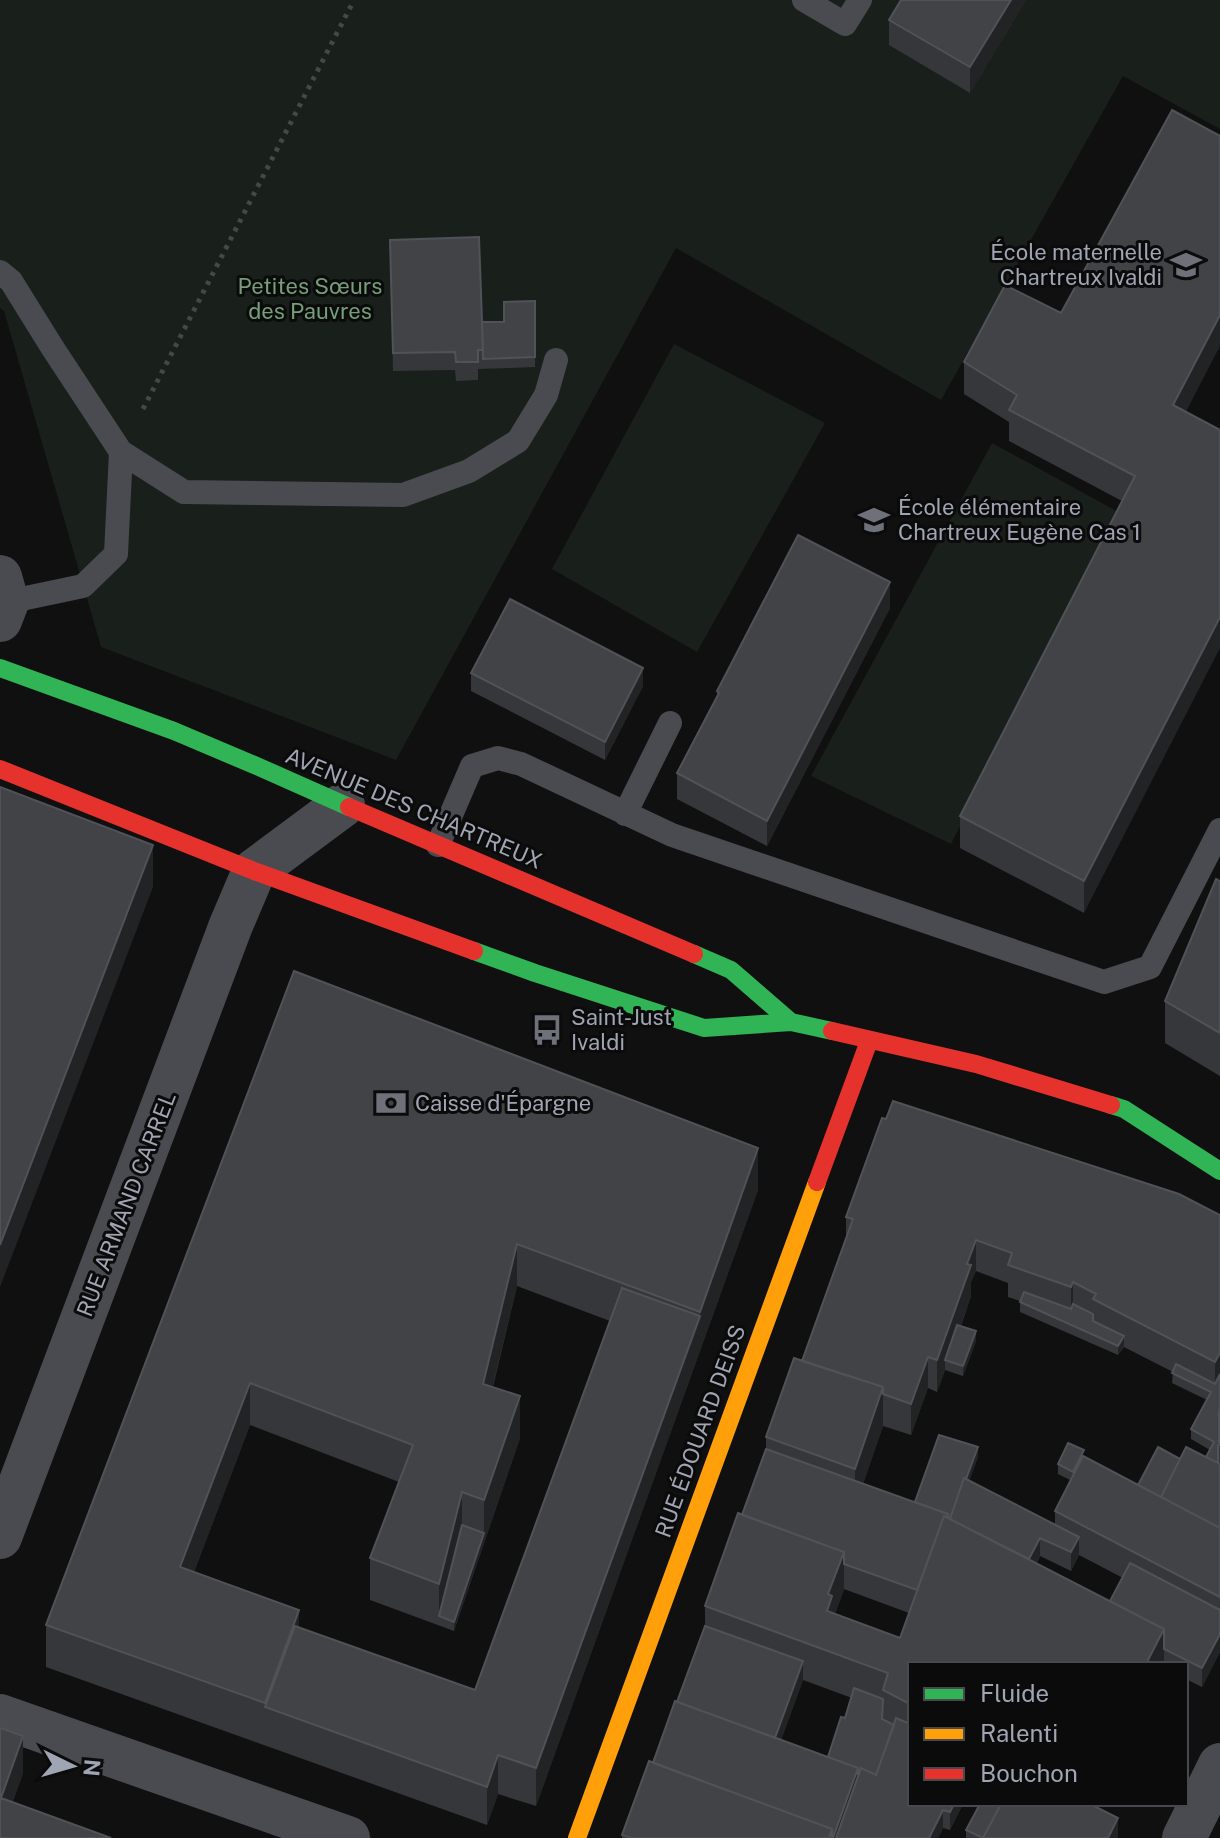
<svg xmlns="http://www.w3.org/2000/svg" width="1220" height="1838" font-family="'Public Sans',sans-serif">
	<rect width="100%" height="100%" fill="#101010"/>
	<!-- green -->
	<path fill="#191f1a" d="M0,0h1220v129l-97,-53 -182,324 -265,-152 -280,512 -295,-113 -97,-336 -4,-3z
		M674,344l151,79 -128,229 -145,-83z
		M992,443l130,71 -171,330 -140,-68z"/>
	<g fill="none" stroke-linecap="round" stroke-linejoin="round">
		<!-- path -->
		<path stroke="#46474b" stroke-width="5" stroke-dasharray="4 6" stroke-linecap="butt" d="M143,409l211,-409"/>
		<!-- lane -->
		<path stroke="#4a4b50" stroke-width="24" d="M804,0l41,24 15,-24
			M0,272l11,9 41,66 69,105 -5,102 -33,32 -76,16
			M121,452l63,40 219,3 66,-24 49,-30 28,-46 10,-35
			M625,814l45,-91
			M438,845l34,-79 26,-8 23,6 151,71 432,147 46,-15 70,-137"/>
		<!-- street -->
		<path stroke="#4a4b50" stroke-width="44" d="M0,577l7,25 -7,18
			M0,1537l231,-612 23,-54 89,-66
			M0,1716l348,122
			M1184,1838l36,-73"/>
		<!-- fast -->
		<path stroke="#30b455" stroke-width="18" d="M0,668l174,63 85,36 90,40
			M474,951l61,22 169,55 87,-6 41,9
			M694,954l37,16 60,52
			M1111,1105l13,4 96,62"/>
		<!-- slow -->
		<path stroke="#ff9f0a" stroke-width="18" d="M577,1838l240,-656"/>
		<!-- jam -->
		<path stroke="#e5322d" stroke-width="18" d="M0,769l254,102 220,80
			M349,807l345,147
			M832,1031l144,33 135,41
			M817,1182l52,-141"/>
	</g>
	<!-- wall -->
	<path fill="#36373a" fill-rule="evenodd" d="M1026,0l-56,93 -81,-48v-25z
		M390,240l92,82h22l31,-21v66l-57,2v11l-22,1 -1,-11 -62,1z
		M964,362l222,50 -102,501 -124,-65v-32l162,-315 -113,-60v-19l-45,-28z
		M890,608l-123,238 -90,-47v-26l40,-77v-5z
		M471,673l172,13 -38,74 -134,-69z
		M1220,881v195l-55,-33v-42z
		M294,971l464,219 -222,616 -38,-12 -11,31 -441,-158v-42zM517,1286l93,35 -135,369 -176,-63 -105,-55 56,-147 149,57 -29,76v42l84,31 66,-193 -27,-51z
		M1220,1215v437l-18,35 -16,-8v-15h-276v140h53l-13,26 -7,-2 -5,10h-316v-3l55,-133 28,-76v-20l37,-91 24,-66v-12l36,-76 44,-124v-20zM976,1271l32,12v14l12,4v11l98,43 6,-8 49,25 -1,11 35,17 -16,29v10l19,11 -4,7 -26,2 -42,26 -54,-28 -26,7v10l12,6 -15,31v13l-86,-43 9,-24 -63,45 -52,-18 20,-58 28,9 17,-47 9,4 8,-22 18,6 13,-35 -15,-15 10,-30v-14zM1079,1555l44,23 -13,23 -73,-38 3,-7 31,15zM844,1589l65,24 -9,25 -65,-24zM803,1680l49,18 -7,20 -17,39 -47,-17z
		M980,1804h113v1l25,33h-152v-8z"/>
	<!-- shaded-wall -->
	<path fill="#222324" d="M1011,0h15l-56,93v-26z
		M1220,315v31l-47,91v-32z
		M890,582v26l-123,238v-25z
		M1220,617v31l-136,265v-32z
		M643,668v18l-38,74v-18z
		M153,845v42l-153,400v-42z
		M758,1148v42l-222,616v-38l164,-452v-4z
		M976,1240v31l-5,11v14l-23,65 -3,-1v10l-8,22v-32l30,-96z
		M517,1244v42l-34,140v-42z
		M1073,1282v31l-2,6v-32z
		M976,1331v10l-13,35v-10z
		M1124,1336v10l-6,9v-9z
		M1220,1353v31l-5,9v-31z
		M928,1357v31l-17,47v-31z
		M250,1383v42l-70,184v-42z
		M883,1387v39l-28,81v-38z
		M520,1396v42l-66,193v-9l30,-89v-33z
		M978,1447v10l-30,83 -27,52z
		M462,1492v42l-23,82v10v-42z
		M1079,1537v18l-8,16v-19z
		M1040,1538v18l-18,37v-18z
		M844,1552v38l-12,32 -5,-11 1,-17z
		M299,1610v42l-34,55v-4z
		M1164,1629v35h-18z
		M1220,1634v18l-18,35v-19z
		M803,1661v19l-30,83v-19z
		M23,1736v38l-19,53 -3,-29z
		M498,1755v39l-11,31v-38z
		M858,1768v16l-15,54h-10z
		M954,1804h9l-13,26v-18z
		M943,1810v18l-5,10h-9z
		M1118,1818v20h-10z"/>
	<!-- building -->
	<path fill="#414347" stroke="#505258" stroke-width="2" d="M901,0h110l-41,67 -81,-47z
		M1172,110l48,26v179l-47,90 47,25v187l-136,264 -124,-65 175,-340 -126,-66 8,-15 -53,-33 41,-77 56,28z
		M479,237l4,113h-5v12h-22l-1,-10 -62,1 -3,-113z
		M535,301v56l-52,2 -1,-37h22v-20z
		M798,535l92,47 -123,239 -90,-48 42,-80 -2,-2z
		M510,599l133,69 -38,74 -134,-69z
		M0,787l153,58 -153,400z
		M1216,879l4,2v152l-55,-32z
		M294,971l464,177 -58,164 -183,-68 -34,140 37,12 -36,104 -22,-8 -23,92 -69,-26 43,-113 -163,-62 -70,184 119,43 -34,93 -219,-78z
		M893,1101l286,93 41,21v138l-5,9 -122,-63 3,-5 -23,-12 -2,5 -63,-22 4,-12 -36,-13 -9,24 4,1 -34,95 -9,-3 -17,47 -28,-10v-7l-81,-26 51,-142 -7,-2 36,-99 4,1z
		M622,1288l78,28 -164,452 -38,-13 -11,32 -222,-80 30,-81 180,64z
		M1024,1292l47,17 2,-5 20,10v7l31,15 -6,10 -98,-44z
		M957,1325l19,6 -13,35 -18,-6z
		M794,1358l89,29 -28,82 -89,-32z
		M1176,1364l39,20 5,-10v34l-1,3v32l1,1 -2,2v17l-12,-6 8,-15 -23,-13 20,-37 -39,-19z
		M939,1435l39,12 -12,32 -2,-1 -14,41 -2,-1v-4l-33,-12z
		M1068,1443l16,7 -11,22 -15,-8z
		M1158,1447l22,12 -19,38 -23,-12z
		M1186,1447l34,17v64l-59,-31z
		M766,1449l182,65 -1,3 -3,-1 -27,74 -73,-26v-12l-102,-37z
		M1083,1456l137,72v69l-165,-86z
		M964,1478l115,59 -8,15 -31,-14 -11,21 -79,-40z
		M738,1513l106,39 -16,42 4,2 -5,15 73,27 44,-122 220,113 -18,35h-236v40l-27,-14 5,-17 -183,-67z
		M462,1525l22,8 -30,89 -15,-6z
		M1130,1563l90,47v24l-18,34 -38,-19v-20l-54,-28z
		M705,1626l98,35 -28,77 -98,-36z
		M854,1688l29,11 -1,20 12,6 -18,50 -15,-7 -3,7v-7l-30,-11 13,-40 4,1z
		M675,1701l183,67 -25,70h-1v-9l-179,-66z
		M896,1718l14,6v80h44l-4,8 -7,-2 -14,28h-93l25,-70 15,7z
		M0,1728l23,8 -22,62 110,40h-111z
		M649,1761l183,68 -3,9h-198l-9,-3z
		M980,1804h21l-18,34 -17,-8z
		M1001,1804h89l28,14 -10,20h-125z"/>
	<!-- icons -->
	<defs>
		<symbol id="school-bare" viewBox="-9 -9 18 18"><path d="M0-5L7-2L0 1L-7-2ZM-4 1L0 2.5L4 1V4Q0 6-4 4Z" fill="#6e717a" stroke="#0b0b0c" stroke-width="2.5" paint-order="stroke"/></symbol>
		<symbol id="bus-bare" viewBox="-9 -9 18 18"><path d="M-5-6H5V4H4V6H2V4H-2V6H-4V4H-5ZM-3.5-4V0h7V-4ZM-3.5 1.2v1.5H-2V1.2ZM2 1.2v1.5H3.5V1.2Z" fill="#6e717a" stroke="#0b0b0c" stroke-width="2.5" paint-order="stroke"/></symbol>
		<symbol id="bank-bare" viewBox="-9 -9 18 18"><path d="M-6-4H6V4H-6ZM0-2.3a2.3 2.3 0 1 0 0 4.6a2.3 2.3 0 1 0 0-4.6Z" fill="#6e717a" stroke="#0b0b0c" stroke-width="2.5" paint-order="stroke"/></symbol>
	</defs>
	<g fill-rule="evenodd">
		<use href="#school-bare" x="1164" y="243" width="44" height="44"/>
		<use href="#school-bare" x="852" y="498" width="44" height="44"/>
		<use href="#bus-bare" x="525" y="1008" width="44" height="44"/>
		<use href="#bank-bare" x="369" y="1081" width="44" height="44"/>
	</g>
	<g text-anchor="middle" stroke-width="6" stroke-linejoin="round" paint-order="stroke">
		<!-- poi labels -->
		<g font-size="22" fill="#a0a5b3" stroke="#0b0b0c" text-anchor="start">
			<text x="1162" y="260" text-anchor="end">École maternelle<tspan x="1162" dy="25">Chartreux Ivaldi</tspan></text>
			<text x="898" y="515">École élémentaire<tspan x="898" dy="25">Chartreux Eugène Cas 1</tspan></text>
			<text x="571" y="1025">Saint-Just<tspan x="571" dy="25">Ivaldi</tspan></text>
			<text x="415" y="1111">Caisse d'Épargne</text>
		</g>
		<!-- park labels -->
		<g font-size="22" fill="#769f79" stroke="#0b0b0c">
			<text x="310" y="294">Petites Sœurs<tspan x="310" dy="25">des Pauvres</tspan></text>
		</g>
		<!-- street labels -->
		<g font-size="22" fill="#a0a5b3" stroke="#0b0b0c">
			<text transform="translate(414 808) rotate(23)" y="8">AVENUE DES CHARTREUX</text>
			<text transform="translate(126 1204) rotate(-69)" y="8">RUE ARMAND CARREL</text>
			<text transform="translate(700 1431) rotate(-70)" y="8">RUE ÉDOUARD DEISS</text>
		</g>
	</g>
	<!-- legend -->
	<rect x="908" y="1662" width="280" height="144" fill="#0b0b0c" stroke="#47494f" stroke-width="2"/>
	<rect x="924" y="1688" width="40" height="12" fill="#30b455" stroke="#47494f" stroke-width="2"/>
	<text x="980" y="1702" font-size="24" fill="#a0a5b3">Fluide</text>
	<rect x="924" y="1728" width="40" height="12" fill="#ff9f0a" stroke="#47494f" stroke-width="2"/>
	<text x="980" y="1742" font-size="24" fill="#a0a5b3">Ralenti</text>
	<rect x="924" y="1768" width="40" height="12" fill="#e5322d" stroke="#47494f" stroke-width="2"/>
	<text x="980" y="1782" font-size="24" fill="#a0a5b3">Bouchon</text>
	<!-- north arrow -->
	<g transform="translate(72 1766) rotate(95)" stroke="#0b0b0c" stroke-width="6" paint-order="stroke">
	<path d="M0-6L14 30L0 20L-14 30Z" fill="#a0a5b3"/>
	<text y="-12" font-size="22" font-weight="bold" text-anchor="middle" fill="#a0a5b3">N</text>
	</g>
</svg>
